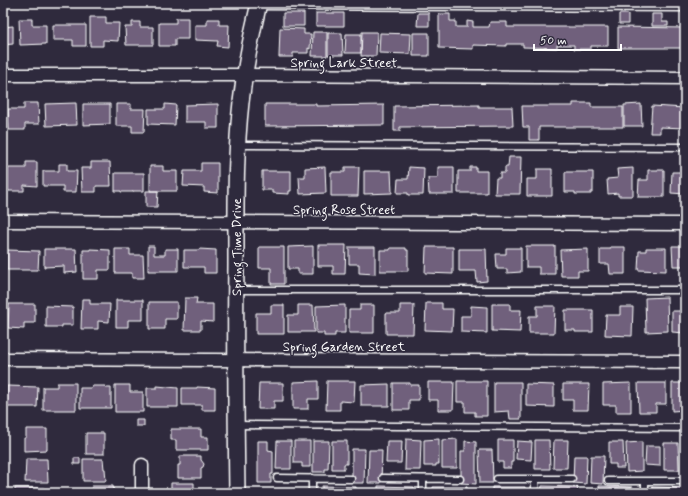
<svg xmlns="http://www.w3.org/2000/svg" width="688" height="496" font-family="Mynerve,sans-serif">
	<rect width="100%" height="100%" fill="#2f2a3d"/>
	<filter id="ink" filterUnits="userSpaceOnUse"><feTurbulence type="fractalNoise" baseFrequency=".025" numOctaves="2"/><feDisplacementMap in="SourceGraphic" scale="8" xChannelSelector="R" yChannelSelector="G"/><feConvolveMatrix kernelMatrix="1 2 1 2 8 2 1 2 1" color-interpolation-filters="sRGB"/></filter>
	<g filter="url(#ink)">
		<!-- building -->
		<path fill="#6f607c" stroke="#fff" d="M283,13h21v13h-21z
			M316,13h28v13h-28z
			M418,13h11v13h-12z
			M439,14h11v7h6v6h11v-6l6,1v5h16l1,-5h17v5h101v19h-17v3h-17v-4h-17v3l-34,-1v-3h-17v2l-33,-1v4l-34,-1z
			M619,14h9v10h-9z
			M652,14h10v8h6v4h-16z
			M90,17h16v6h13l-1,18 -15,-1v6h-13z
			M176,18h12v21h-13v7h-16v-23h17z
			M19,19h13v6h14v19l-26,1z
			M207,19h12v6h10l-1,22 -11,-1 1,-5 -23,-1v-15h12z
			M132,22h8v5h13v18h-27l-1,-18h7z
			M53,25h33v21h-13v-6h-20z
			M13,26v18l-10,1v-18z
			M618,27l67,1v20h-67z
			M280,28l24,1v5h7l-1,15 -2,-1v5h-15v4h-14z
			M313,32h14v24h-15z
			M362,32h15l-1,24h-15z
			M328,33h14l1,22h-15z
			M380,33l31,1 -1,20 -31,-1z
			M413,33h16v23h-16z
			M346,34h15v19h-16z
			M24,103h14l1,21h-14v6h-16l-1,-21h16z
			M76,103l1,22 -31,1 -1,-22z
			M573,103h18v4h32v20h-84v13h-10v-13h-6l-1,-21h51z
			M83,104h27v20l-27,1z
			M116,104h15v5h14l-1,23h-12v-6h-16z
			M165,104l11,1 -1,20 -27,-1v-15h17z
			M218,104v24h-12v-6h-21v-17z
			M265,104h51v2l68,-1v20l-119,1z
			M641,104l1,22h-18v-21z
			M685,104v28v-4l-25,-1v6h-10l2,-27 33,2z
			M479,105v2h33l1,19 -113,1v4h-6v-25z
			M509,157h12l-1,37h-25l1,-16h4v-5h5v-6h3z
			M26,162h11v24l-13,-1v6h-16v-23h18z
			M91,162h19l1,24h-15v6h-14l-1,-24h10z
			M201,163h17v30l-14,-1v-5l-21,-1 1,-15h17z
			M59,164h8v7h10l-1,21h-13v-6h-20v-15h16z
			M682,165h3v29l-14,-1 1,-21h10z
			M150,166h13v5h14v20h-27z
			M325,167l1,26 -26,1 -1,-17h6v-9z
			M345,167h14l-1,29h-27v-24h14z
			M409,167l15,1 -1,27h-15v-2h-11l1,-14h10z
			M438,167h16v27h-25l-1,-16h10z
			M470,167h6v4h11v22h-29v-22h12z
			M633,168v28h-15v-3l-10,1 -1,-15 11,-1 -1,-9z
			M537,169h15v27h-25v-17h10z
			M648,170h16v27h-26l1,-17h9z
			M262,171h29v20h-2v3l-17,-1v-3h-10z
			M364,171h27l1,22 -28,1z
			M565,172h28v20h-2v2h-16v-2h-10z
			M115,173h29v18h-11v1h-12v-1h-6z
			M146,191h12l-1,16h-11z
			M318,245h28l-1,29h-12v-8h-15z
			M148,246h6v9h11v-6h13v22h-30z
			M313,246v28h-15v-5h-10v-22z
			M526,246h29v28h-16v-7h-13z
			M672,246h13v20h-12z
			M259,247h25v37h-13v-16h-12z
			M349,247h26v27l-16,-1v-9h-10z
			M426,247h27v27l-28,-1z
			M610,247h15v27h-15l-1,-10h-9v-15h10z
			M390,248h16v2h2v21h-28v-21h10z
			M506,248h15v24l-14,1v-4h-10l-1,-15h10z
			M646,248h20v23l-28,-1 1,-19h7z
			M44,249h32l1,23 -13,1v-7l-20,1z
			M90,249l20,1v20h-12v9h-15v-29h7z
			M115,249h15v6h13l1,23h-12v-5h-17z
			M199,249l17,1v23h-12v-6h-20v-17h15z
			M459,249h27l1,32 -10,1 -1,-11h-17z
			M588,249v22h-10v5h-17l-1,-26z
			M7,250l32,1 -1,19h-31z
			M667,297l1,34 -22,1 -1,-34z
			M185,298h12l-1,6h17v18l-12,-1v9h-17z
			M82,299h8v5h20l-1,18 -11,-1v8h-17z
			M116,300h27v20h-15v7h-12z
			M149,302h28v17h-12v10h-16z
			M426,303h16v6h11l-1,22 -27,-1z
			M9,304h26v19h-11v6l-16,-1z
			M492,304h18v6h11l-1,22 -28,-1z
			M271,305h13v29h-28v-21h15z
			M298,305h15l1,27h-26v-17h10z
			M345,305v28h-10v3h-11v-3h-8v-27z
			M360,305h14v28h-25v-23h11z
			M400,305h14l-1,29h-27v-21h14z
			M46,306l27,1v18h-11v2h-16z
			M471,306l16,1v26l-26,-1v-16h10z
			M537,306h18l-1,27h-25v-17h8z
			M620,307h13l-1,29 -27,-1 1,-20h14z
			M565,310h28v22h-18v-2h-10z
			M672,311h13v22l-13,-1z
			M318,381v18h-10v10h-15v-27z
			M327,381h28l-1,21 -14,-1v9h-14z
			M457,381h30v35h-12v-4h-10v-10h-8z
			M428,382h26l-1,28h-15v-10h-10z
			M494,382h27v37h-11l-1,-8 -15,1z
			M57,383h19v27h-33v-23h14z
			M259,383h24v18h-9v8h-16z
			M393,383h17v2h9v15h-10v10h-16z
			M631,383v29h-15v-7h-13v-21z
			M638,383h28v21h-10v8h-17z
			M672,383h13v27l-13,1z
			M389,384v22h-28v-21z
			M526,384l28,1v22l-28,-1z
			M563,384h26l-1,26h-15v-10h-10z
			M115,385h15v7h13v20h-28z
			M7,386l31,1 -1,20h-30z
			M92,386h13v2h6v20h-31v-20h12z
			M157,386l21,2v19h-31v-19h10z
			M197,387l18,1v22h-13v-5h-20v-17h15z
			M136,420h8v6h-8z
			M26,429h21v21l-23,1v-13h2z
			M171,429h30v8h7v13h-32v-10h-5z
			M86,433h18v21h-18z
			M406,439l15,1 -1,30h-15z
			M439,439v25h-3v2h-12v-26z
			M457,439v29h-15v-28z
			M498,440h15v22h-2v6h-8v-6h-5z
			M535,440h14l1,29h-15z
			M554,440h14l-1,28h-14z
			M258,441h10v9l5,1v23h-2v9h-13z
			M277,441h14v28h-15z
			M294,441h16v26h-8v-4h-8z
			M313,441h16l-1,28h-3v3h-12z
			M332,441h15v23h-3v5h-12z
			M387,441h15l-1,22h-15z
			M465,441l11,1v42l-15,-1v-32h4z
			M517,441l15,1 -1,18 -15,-1z
			M609,442h14l1,26h-8v-4h-7z
			M642,442v29l-15,1 -1,-29z
			M664,443h14l1,27h-15z
			M646,446h14v20l-15,-1z
			M352,449h13l-1,34h-12z
			M369,450h13l-1,33h-13z
			M479,450h13l1,33h-13z
			M684,451h1v33h-1z
			M180,456h21v4l3,4 -1,3 -2,1v10h-23v-13h2z
			M574,456h13l-1,28 -13,-1z
			M591,456h13l-1,28 -13,-1z
			M74,458h6v6h-6z
			M26,459h21l1,23h-23z
			M83,459h20l1,10h1l1,12h-23z
			M171,483h23v10h-23z
			M92,486h21l1,7h-22z
			M322,486l34,1v6h-34z
			M378,486l36,1 -1,6h-35z
			M542,486l36,1 -1,6h-36z
			M599,486l34,1v6h-34z
			M433,487h34v6h-34z
			M492,487h33v6h-33z
			M652,487l33,1v5h-33z
			M15,488h29v5h-29z"/>
		<g fill="none" stroke-linecap="round" stroke-linejoin="round">
			<defs>
				<path id="service" d="M260,6l425,2
					M238,145l447,2
					M236,290h449
					M236,425l449,3
					M277,478l74,1
					M312,478v15
					M383,478l77,1
					M423,479v14
					M497,479h75
					M535,479v14
					M608,481h75
					M645,481v12"/>
				<path id="minor" d="M3,75h242l440,3
					M3,221l682,3
					M3,359l682,3
					M142,465v28"/>
				<path id="tertiary" d="M237,493c-1,-76 -2,-152 -1,-228 0,-54 -1,-109 5,-163 4,-34 10,-66 18,-99"/>
			</defs>
			<!-- service casing -->
			<use href="#service" stroke="#fff" stroke-width="9"/>
			<!-- minor casing -->
			<use href="#minor" stroke="#fff" stroke-width="15"/>
			<!-- tertiary casing -->
			<use href="#tertiary" stroke="#fff" stroke-width="18"/>
			<!-- service -->
			<use href="#service" stroke="#2f2a3d" stroke-width="6"/>
			<!-- minor -->
			<use href="#minor" stroke="#2f2a3d" stroke-width="12"/>
			<!-- tertiary -->
			<use href="#tertiary" stroke="#2f2a3d" stroke-width="15"/>
		</g>
	</g>
	<g text-anchor="middle" stroke-width="3" stroke-linejoin="round" paint-order="stroke">
		<!-- street labels -->
		<g font-size="13" fill="#fff" stroke="#2f2a3d">
			<text x="344" y="67">Spring Lark Street</text>
			<text x="344" y="214">Spring Rose Street</text>
			<text transform="translate(236 247) rotate(-90)" y="5">Spring Time Drive</text>
			<text x="344" y="351">Spring Garden Street</text>
		</g>
	</g>
	<!-- margin -->
	<rect width="688" height="496" fill="none" stroke="#2f2a3d" stroke-width="16"/>
	<rect x="8" y="8" width="672" height="480" fill="none" stroke="#fff" stroke-width="1.5" filter="url(#ink)"/>
	<!-- scale -->
	<path d="M534 44v6h87v-6" fill="none" stroke="#ffffff" stroke-width="2"/>
	<text x="540" y="44" font-size="12" fill="#ffffff" stroke="#2f2a3d" stroke-width="3" paint-order="stroke">50 m</text>
</svg>
